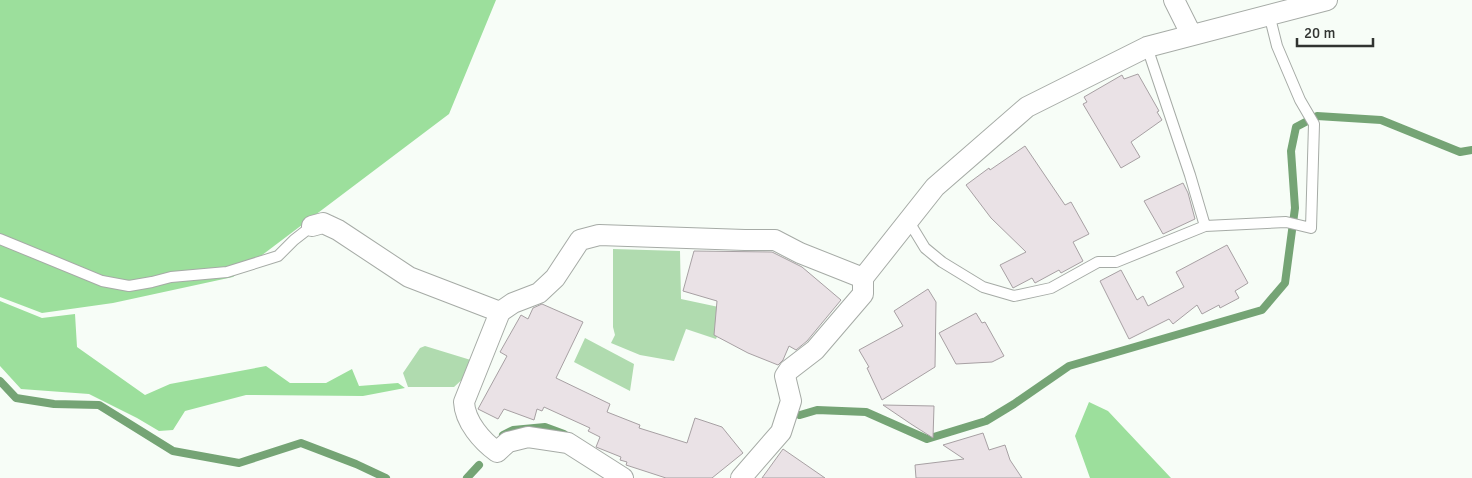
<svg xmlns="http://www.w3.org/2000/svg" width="1472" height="478" font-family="Signika,sans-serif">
	<rect width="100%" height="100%" fill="#f7fdf7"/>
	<!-- green -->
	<path fill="#b0dbaf" d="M613,249l67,2 1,48 47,10 -12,30 -30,-10 -12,32 -34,-6 -29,-12 4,-8 -2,-8z
		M585,338l49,26 -4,27 -56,-29z
		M425,346l49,15 -8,15 -12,11h-46l-5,-14 17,-25z"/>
	<!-- forest -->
	<path fill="#9cdf9c" d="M0,0h496l-47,114 -216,163 -120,26 -71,10 -42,-16z
		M0,301l42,17 33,-4 2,33 68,48 25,-11 96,-18 24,17h36l26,-14 7,17 39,-3 7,5 -42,8 -117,-1 -61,16 -12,19 -14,1 -22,-13 -48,-24 -68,-5 -21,-23z
		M1089,402l19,9 63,67h-81l-15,-42z"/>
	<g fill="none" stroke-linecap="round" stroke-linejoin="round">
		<!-- stream -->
		<path stroke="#75a475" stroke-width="8" d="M0,381l16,17 38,6 45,1 74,46 66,12 62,-20 55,21 30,14
			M800,415l17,-5 49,2 61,27 59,-18 28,-17 55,-38 193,-56 23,-27 10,-75 -4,-57 5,-24 21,-11 64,4 79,32 12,-2
			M503,435l10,-5 32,-3 19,7
			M467,478l12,-13"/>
	</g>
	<!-- building -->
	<path fill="#eae2e6" stroke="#a7a0a3" d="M1138,74l21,37 -2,1 5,8 -31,22 9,15 -19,11 -38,-64 4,-2 -3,-5 38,-22 2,4z
		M1025,146l40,59 6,-3 18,32 -16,8 10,19 -22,12 -2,-3 -24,13 -3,-5 -19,10 -13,-23 26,-13 -35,-34 -25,-33 23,-17 1,2z
		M1183,183l5,10 7,26 -32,15 -19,-33z
		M1227,245l21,38 -13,8 4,7 -19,10 -1,-3 -17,9 -5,-9 -24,19 -4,-5 -40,20 -29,-58 21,-11 16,30 6,-4 5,10 36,-19 -8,-15z
		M694,251l78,1 30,15 39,33 -34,41 -11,9 -7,-4 -6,14 -5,5 -30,-12 -34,-18 3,-34 -34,-10z
		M928,289l8,13 -1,65 -53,33 -15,-32 2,-1 -10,-17 44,-24 -9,-15z
		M542,304l41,18 -27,56 54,26 -3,8 33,13 -1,3 48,15 8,-25 27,9 21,26 -31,25h-46l-40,-13 1,-3 -7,-2 1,-3 -25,-10 4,-10 -12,-6 2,-3 -46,-21 -2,4 -5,-2 -3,11 -30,-11 -6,10 -20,-10 29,-53 -7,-4 21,-37 7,4 5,-11z
		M976,313l6,10 3,-1 19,34 -12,6 -36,2 -17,-31z
		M883,405l51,1 -1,32 -22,-14z
		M983,433l6,17 16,-5 5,15 12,18h-106l-1,-13 49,-6 -21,-14z
		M783,449l42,29h-63z"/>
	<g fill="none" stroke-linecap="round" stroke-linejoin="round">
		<defs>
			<path id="service" d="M1147,47l43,128 15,51
				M908,222l3,3 14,23 17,14 41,25 31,9 37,-8 47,-26h18l89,-36 81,-4 25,6 3,-104 -14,-24 -23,-54 -8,-32
				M0,239l102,42 27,5 23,-4 19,-5 56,-5 51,-16 16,-16 18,-14"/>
			<path id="minor" d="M1174,0l17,34
				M312,226l11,-3 15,7 71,47 91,35 13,-9 26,-10 16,-15 25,-38 19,-5 146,5h30l25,13 63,25 72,-91 92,-80 120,-60 180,-47
				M500,312l-36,90c1,20 18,39 33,50l11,-10 20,-5 40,6 55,35
				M741,478l40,-46 10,-31 -6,-25 4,-6 26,-20 48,-56v-16"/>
		</defs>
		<!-- service casing -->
		<use href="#service" stroke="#a6aba6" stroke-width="12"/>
		<!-- minor casing -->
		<use href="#minor" stroke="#a6aba6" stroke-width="22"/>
		<!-- service -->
		<use href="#service" stroke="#fff" stroke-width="10"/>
		<!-- minor -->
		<use href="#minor" stroke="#fff" stroke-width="20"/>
	</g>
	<!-- scale -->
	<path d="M1297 38v8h76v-8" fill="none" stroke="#313431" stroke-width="2.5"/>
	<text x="1304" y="38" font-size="15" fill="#313431" stroke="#f7fdf7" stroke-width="4" paint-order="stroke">20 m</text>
</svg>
